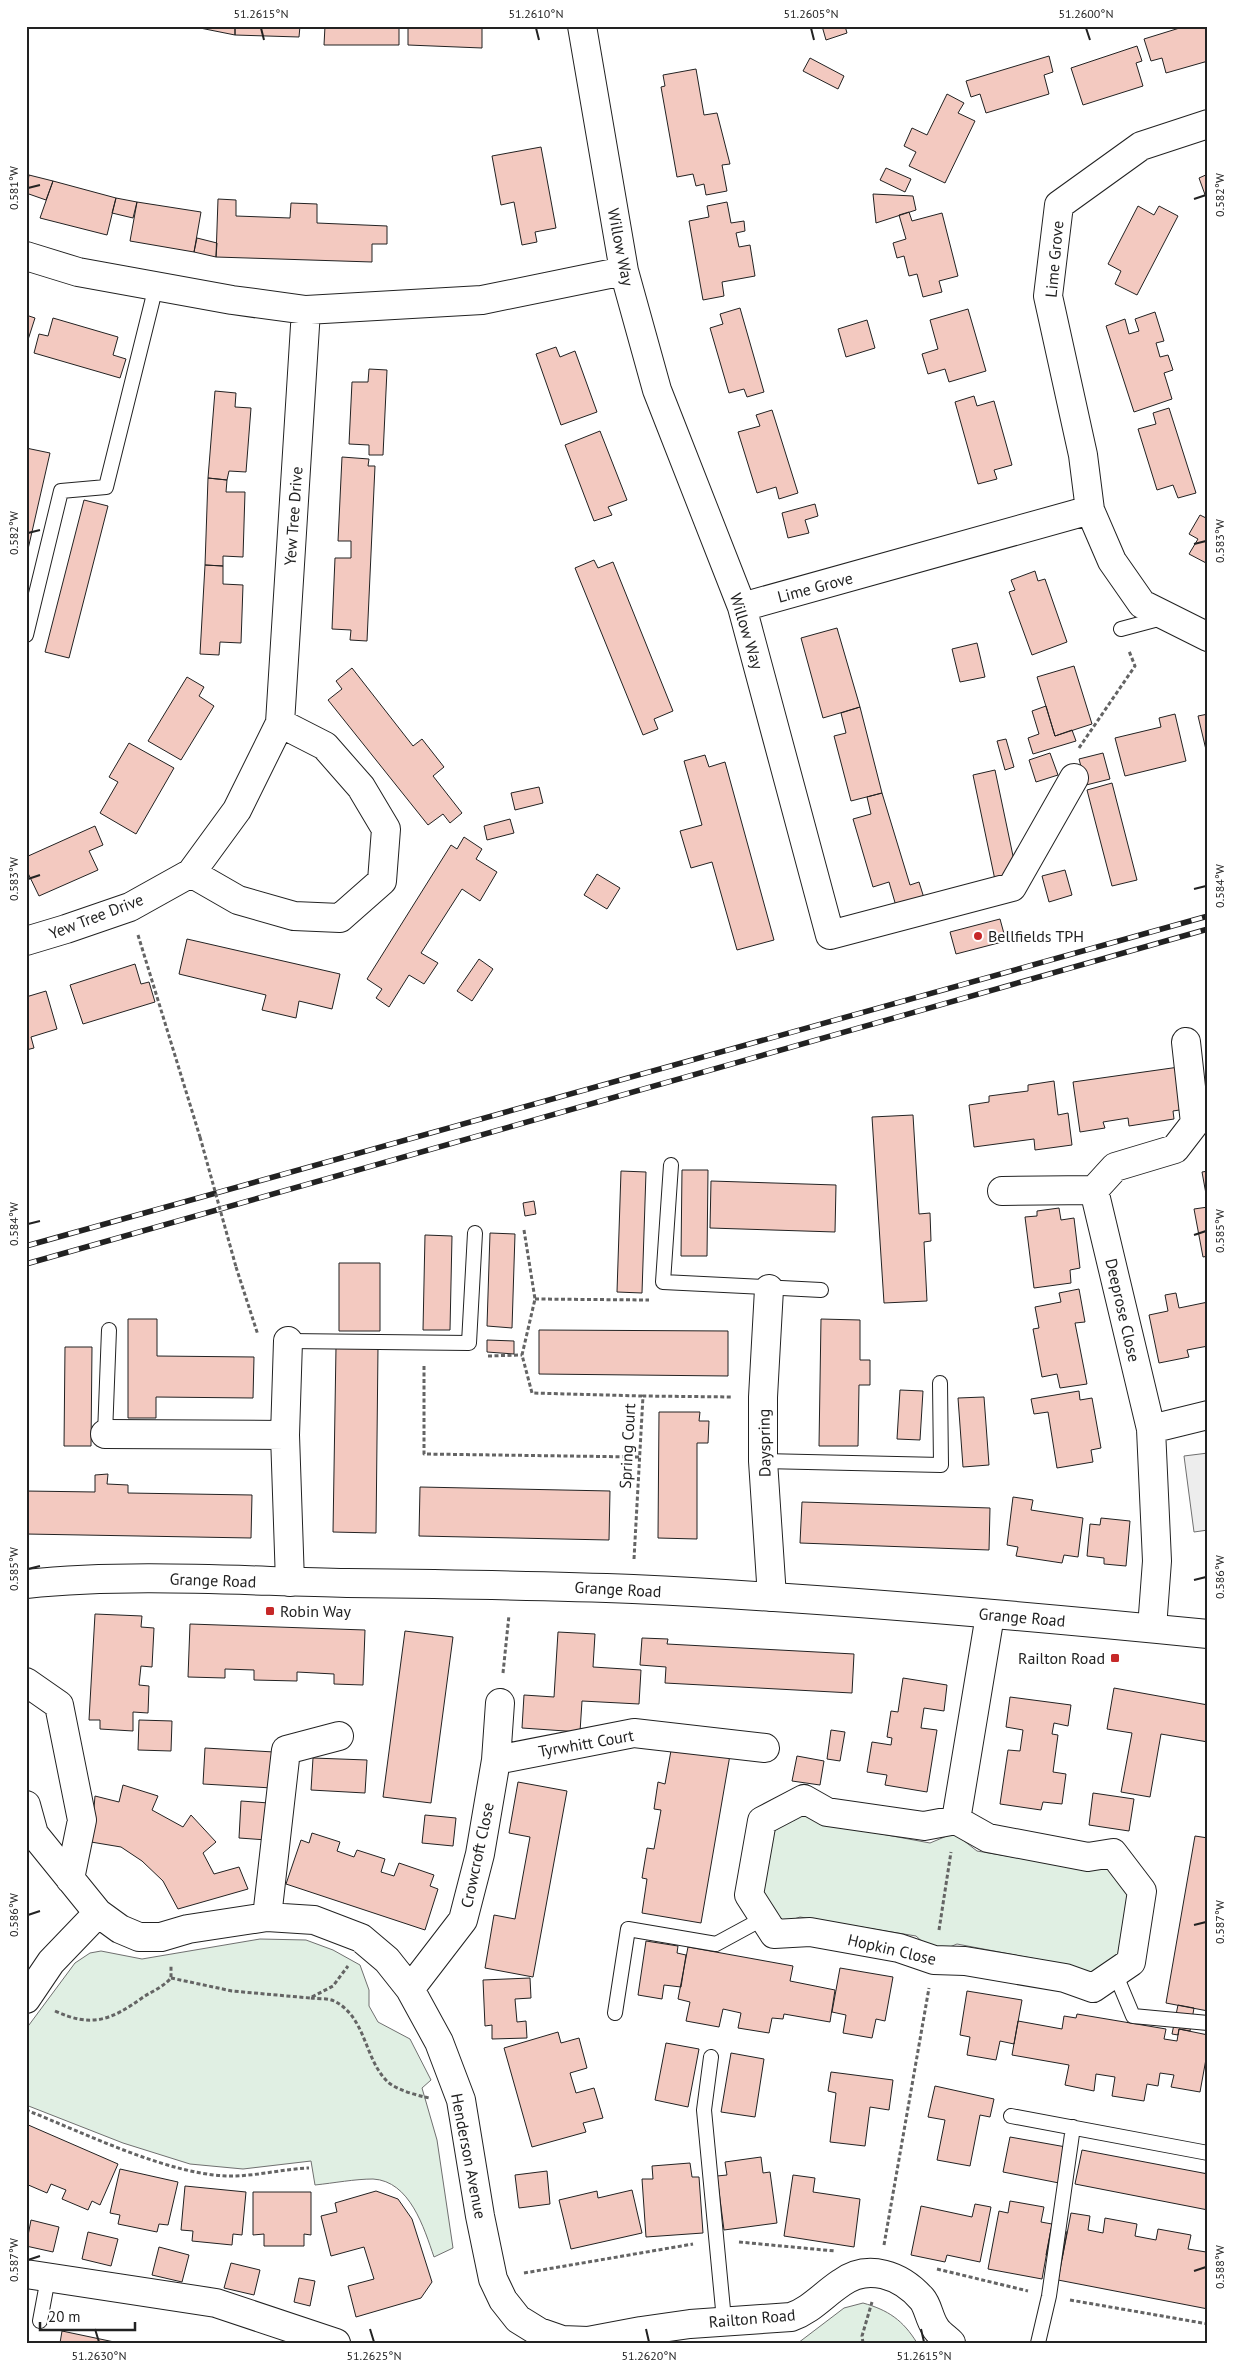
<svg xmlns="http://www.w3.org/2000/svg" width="1234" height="2369" font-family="'PT Sans',sans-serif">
	<rect width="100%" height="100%" fill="#fff"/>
	<!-- green -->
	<path fill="#e0efe3" stroke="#6f6f6f" d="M802,1810l15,12 113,21 24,-10 23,18 113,19 16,-5 24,30 -11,62 -30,17 -16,-8 -116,-22 -22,9 -19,-17 -116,-19 -18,6 -22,-31 9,-57z
		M260,1939l46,1 27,10 27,15 9,25v16l9,16 32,17 21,41 -9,8 15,52 16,108 -19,9c-10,-29 -24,-76 -61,-78 -18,0 -39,4 -58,6l-4,-24 -68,8 -53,-5 -67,-21 -97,-38v-76l49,-66 15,-10 11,-2 41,8z
		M863,2303c25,7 40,17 54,40h-119l46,-35z"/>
	<!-- parking -->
	<path fill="#ededed" stroke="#6f6f6f" d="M1208,1453v77l-14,2 -10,-76z"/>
	<!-- building -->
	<path fill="#f3c9c0" stroke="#222" d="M201,26h34v9l-35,-7z
		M235,26h65l-1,11 -64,-2z
		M325,26l74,2v17h-75z
		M408,26l74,2v20l-74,-3z
		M822,26h23l2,7 -21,7z
		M1186,26h22v35l-42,12 -4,-15 -11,3 -7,-22z
		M1137,46l5,15 -6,2 7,23 -60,19 -12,-37z
		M1049,56l4,16 -9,3 5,19 -63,19 -6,-19 -9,3 -5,-16z
		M810,58l34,18 -6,13 -35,-18z
		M696,69l8,46 13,-2 13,51 -8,1 5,26 -21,4 -2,-11 -8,2 -3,-12 -16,3 -16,-90 4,-1 -2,-11z
		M947,94l17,9 -6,10 17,8 -30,62 -36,-17 7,-14 -12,-6 8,-18 15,7z
		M541,147l15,81 -21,4 2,10 -15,3 -8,-43 -13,3 -9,-49z
		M886,168l25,11 -6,13 -25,-12z
		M1208,174v29l-9,-25z
		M29,175l24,6 -7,19 -20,-7z
		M53,181l63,17 -9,37 -67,-17z
		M873,194l40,2 3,14 -40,13z
		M116,198l21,4 -4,16 -21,-5z
		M218,199l18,1v16l54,2 1,-15 26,1v19l70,3v18h-15v18l-156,-5z
		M137,202l64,10 -7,40 -64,-11z
		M727,202l4,21 13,-2 1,10 -9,2 3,14 11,-2 5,31 -33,6 2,14 -21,4 -14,-79 20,-4 -2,-11z
		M1138,206l16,9 5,-9 19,10 -41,79 -22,-11 6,-13 -13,-7z
		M909,212l3,9 30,-8 16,63 -19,5 3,11 -19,5 -6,-23 -8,2 -5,-20 -7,2 -4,-15 13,-4 -7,-24z
		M197,238l20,5 -1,14 -22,-5z
		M740,308l24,84 -17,5 -3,-8 -15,4 -19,-65 13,-4 -3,-10z
		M968,309l18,62 -37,11 -4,-13 -17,5 -6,-20 16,-5 -8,-29z
		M1155,312l9,29 -8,2 4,14 8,-2 5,15 -9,3 8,26 -38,13 -28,-86 19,-7 4,15 10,-3 -4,-12z
		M26,315l9,3 -9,28z
		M53,318l65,19 -5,18 13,4 -6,19 -86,-25 5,-19 9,2z
		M867,320l8,28 -29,9 -8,-28z
		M556,347l4,10 15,-6 22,61 -36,13 -25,-71z
		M369,369l18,1 -4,85h-14v-10l-20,-1 3,-62h16z
		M215,391l21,2 -1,14 16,1 -5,64 -17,-1 -2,9 -19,-2z
		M974,396l3,10 17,-5 18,64 -18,5 3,9 -19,5 -23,-82z
		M1169,408l27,85 -18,5 -5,-13 -16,5 -19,-61 18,-5 -3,-11z
		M772,410l26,83 -19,6 -3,-12 -19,6 -19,-61 22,-6 -4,-11z
		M600,431l27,69 -19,7 4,8 -18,6 -29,-76z
		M26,448l24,5 -24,105z
		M342,457l27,2 -1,7h7l-8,175 -17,-1 1,-10 -19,-1 3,-71h16v-17h-13z
		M208,478l19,2 -1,12h19l-2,65 -20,-1v10l-18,-1z
		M84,500l24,6 -39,152 -24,-6z
		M815,504l3,12 -13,4 4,13 -21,5 -6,-25z
		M1200,515l8,4v45l-19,-10 9,-15 -9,-5z
		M594,560l4,8 15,-6 60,149 -19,8 4,10 -15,6 -68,-167z
		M205,565l18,1v18l20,1 -2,58 -21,-1 -1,13 -19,-1z
		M1035,571l3,10 7,-2 22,63 -35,13 -23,-63 6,-2 -4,-10z
		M837,628l23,79 -37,11 -22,-80z
		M977,643l8,34 -25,5 -8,-33z
		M1074,666l18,58 -37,12 -18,-59z
		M352,668l61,78 9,-7 22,28 -11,9 29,37 -12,10 -7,-9 -15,11 -100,-125 14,-11 -6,-8z
		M187,677l17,10 -5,9 15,10 -33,54 -33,-19z
		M1046,706l9,30 17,-6 4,11 -43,13 -5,-16 11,-4 -7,-23z
		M860,707l22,86 -31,8 -17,-65 12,-3 -5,-20z
		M1175,714l11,47 -61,15 -10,-38 46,-11 -2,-9z
		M1208,714v40h-1l-9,-38z
		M1006,739l8,28 -9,3 -8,-29z
		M129,743l45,25 -38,66 -36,-21 18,-31 -9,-5z
		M1050,753l8,22 -22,7 -7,-22z
		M1103,753l7,26 -24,6 -7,-26z
		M705,755l4,12 16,-5 49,178 -37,10 -25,-88 -21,6 -11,-37 22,-6 -18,-64z
		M995,770l22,105 -22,5 -22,-105z
		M1112,783l25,97 -25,6 -25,-96z
		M539,787l4,16 -28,7 -4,-17z
		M882,793l28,92 9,-3 5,16 -28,8 -7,-24 -16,5 -20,-68 18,-5 -4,-17z
		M510,819l4,14 -27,7 -3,-14z
		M95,826l8,19 -14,6 9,19 -59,26 -13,-27v-12z
		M464,837l18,12 -6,10 21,13 -17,29 -18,-12 -41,64 17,10 -14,21 -15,-9 -20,32 -13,-9 6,-9 -15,-10 84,-134 6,4z
		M1065,870l7,25 -23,7 -7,-26z
		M597,874l23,14 -13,21 -23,-14z
		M1000,919l6,22 -50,13 -6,-22z
		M187,939l153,35 -8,35 -33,-8 -3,17 -34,-8 4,-15 -87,-21z
		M479,959l14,10 -21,32 -15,-10z
		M135,964l6,20 8,-2 6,20 -72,22 -13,-39z
		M46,991l11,38 -26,8 3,11 -8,2v-53z
		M1179,1067l7,42 -13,2 1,8 -45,7 -1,-8 -25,4 2,6 -25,4 -7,-50z
		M1054,1081l4,34 10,-2 4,32 -37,5 -1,-11 -60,8 -5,-42 20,-3v-6l39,-5v-6z
		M913,1115l6,99 11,-1 1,28 -7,1 3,59 -43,2 -12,-186z
		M682,1170h26l-1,86h-26z
		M621,1171l25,1 -4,121 -25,-1z
		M1208,1171v34l-6,-33z
		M711,1181l125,4 -1,47 -125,-4z
		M534,1201l2,13 -11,2 -2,-13z
		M1208,1207v49l-5,1 -9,-48z
		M1059,1208l2,12 13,-2 6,50 -10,2 1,13 -37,5 -9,-71 12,-1v-5z
		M490,1233l25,1 -3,94 -25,-2z
		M425,1235l27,1 -2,94h-27z
		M339,1263h41v68h-41z
		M1079,1289l6,33 -10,1 12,61 -27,4 -3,-14 -15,3 -9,-48 6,-1 -4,-21 26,-5 -2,-9z
		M1176,1293l3,15 29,-6v44l-21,4 2,7 -30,6 -10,-48 19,-4 -3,-16z
		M128,1319h29v37l97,1 -1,41 -97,-1v21h-28z
		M821,1319l39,1v40h10v25h-11l-1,61h-39z
		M539,1330l189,1v45l-189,-2z
		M487,1340l27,1v13l-27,-2z
		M65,1347h27l-1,99h-27z
		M336,1347h42l-2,186 -43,-1z
		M900,1390l23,1 -3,49 -23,-1z
		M1079,1391l1,9 12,-2 9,50 -10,2 2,12 -36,6 -9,-56 -14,2 -3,-15z
		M984,1397l5,68 -26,2 -5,-69z
		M659,1412h41l-1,9h10l-1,22h-11v96l-39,-1z
		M108,1474l-1,10 21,1v8l124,2 -1,43 -225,-4v-43l69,1v-17z
		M420,1487l190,4 -1,49 -190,-4z
		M1013,1497l20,3 -2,10 52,8 -5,39 -14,-2 -2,8 -46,-7 2,-9 -11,-2z
		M802,1502l188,6 -1,42 -189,-7z
		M1101,1518l29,3 -4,45 -22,-2v-6l-17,-2 3,-32 10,1z
		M95,1614l47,2 -1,11 13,1 -2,39 -11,-1 -2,19 10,1 -1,27 -15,-1v19l-33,-2v-9h-11z
		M190,1624l175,6 -2,55 -29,-1v-10l-37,-2v9l-43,-1v-10l-29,-1v9l-37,-1z
		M405,1631l48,6 -22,166 -48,-6z
		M558,1632l37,2 -2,33 48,3 -2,34 -57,-3 -2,31 -58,-4 2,-33 30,2z
		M642,1638l26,1 -1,5 187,10 -2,39 -187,-10 1,-16 -26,-2z
		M903,1678l44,7 -3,26 -20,-3 -3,20 16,2 -10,62 -42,-7 2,-10 -20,-3 5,-30 19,3 1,-7 -5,-1 4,-26 7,1z
		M1114,1688l94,17v37l-47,-8 -11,63 -29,-5 11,-59 -25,-4z
		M1010,1697l61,8 -3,21 -14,-3 -2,11 6,1 -5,37 13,2 -4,30 -19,-2 -2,8 -41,-6 8,-54 12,1 3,-21 -17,-3z
		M139,1720l33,1 -1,30 -33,-1z
		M831,1730l14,2 -5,29 -13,-2z
		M672,1745l58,10 -29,168 -59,-10 5,-34 -5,-1 5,-30 7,1 7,-39 -7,-1 4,-27 7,2z
		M205,1748l69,4 -2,36 -69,-4z
		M797,1756l27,5 -4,24 -28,-4z
		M313,1758l54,2 -2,33 -54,-3z
		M518,1782l49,9 -34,186 -48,-9 9,-53 21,4 15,-82 -21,-4z
		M123,1785l35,11 -6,14 31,17 8,-12 25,27 -13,11 11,21 25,-7 9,22 -70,20 -15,-28 -21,-20 -21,-14 -30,-5 4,-46 24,6z
		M1093,1793l41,6 -5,32 -40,-6z
		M241,1801l28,2 -2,37 -28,-2z
		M425,1815l31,3 -3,28 -31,-3z
		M312,1833l28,9 -3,9 17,6 3,-7 28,9 -4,13 13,4 5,-13 35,12 -4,11 8,3 -13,41 -139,-46 15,-44 8,3z
		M1195,1836l13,2v173l-42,-8z
		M646,1941l32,5 -1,7 9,2 -5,32 -17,-2 -2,14 -24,-4z
		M688,1947l105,19 -3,15 45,9 -5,32 -46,-8 -1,5 -11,-1 -3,15 -31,-5 3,-15 -18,-4 -4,18 -33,-6 4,-19 -12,-3z
		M840,1968l53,9 -8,44 -9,-2 -4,19 -29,-5 3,-18 -14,-3z
		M530,1978l1,20 -16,1 2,23 9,-1 1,17 -35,1v-14l-7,1 -2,-46z
		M967,1991l55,9 -8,44 -14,-3 -4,19 -29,-5 3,-18 -10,-2z
		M1178,2005l16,3 -4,23 -11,-2 -1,6 -6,-1z
		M1077,2014l89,15 -2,10 13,2 2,-12 29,6v13l-8,44 -29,-5 3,-12 -14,-2 -2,13 -11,-2 -3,17 -32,-5 3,-19 -19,-3 -2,17 -29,-6 4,-20 -57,-10 6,-34 44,8 2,-13 12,2z
		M558,2032l3,11 18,-5 8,30 -17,5 6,20 18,-5 9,30 -20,5 3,9 -54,15 -28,-99z
		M666,2043l33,6 -11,58 -33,-7z
		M731,2053l33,6 -9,58 -34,-5z
		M831,2072l62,8 -4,30 -19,-3 -5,39 -35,-4 6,-49 -8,-2z
		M935,2086l59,13 -4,18 -10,-2 -10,51 -33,-6 8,-40 -17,-3z
		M26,2124l92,40 -18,41 -8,-4 -4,9 -26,-11 4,-9 -15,-6 -4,9 -21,-9z
		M1010,2137l56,10 -7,36 -56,-11z
		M1082,2150l126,24v36l-133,-26z
		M761,2157l2,16 7,-1 7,51 -53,7 -7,-54 10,-1 -2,-13z
		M690,2163l2,14h7l4,56 -57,4 -4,-58h11l-1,-13z
		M120,2169l58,13 -10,43 -9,-1 -2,8 -39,-8 2,-9 -10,-2z
		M547,2171l3,33 -31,4 -4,-33z
		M793,2175l22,3 -2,14 47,7 -6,48 -70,-11z
		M185,2186l61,6 -4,43 -9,-1 -1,11 -40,-4 1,-10 -12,-1z
		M632,2190l10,43 -71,16 -12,-49 38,-9 1,7z
		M376,2191l22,8 14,20 20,63 -11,16 -65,19 -8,-31 26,-7 -10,-32 -33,9 -10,-40 16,-4 -2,-9z
		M253,2192h58v43l-7,-1v12h-40v-12l-11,1z
		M1010,2201l34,6 -3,15 11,2 -10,55 -54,-10 11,-58 9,2z
		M975,2204l16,3 -11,55 -33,-7 -2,7 -34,-7 10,-49 51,11z
		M1071,2213l19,3 -2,14 15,3 2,-15 32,6 -2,12 21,4 2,-11 33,6 -3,14 18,3 2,-8v65l-150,-29z
		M31,2220l28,7 -6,25 -27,-6z
		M1051,2229l16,3 -5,27 -16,-4z
		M88,2232l30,7 -7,27 -29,-7z
		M159,2247l30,8 -7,27 -30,-7z
		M231,2263l29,7 -6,25 -30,-7z
		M299,2278l16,3 -5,25 -16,-4z
		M62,2331l57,12h-59z"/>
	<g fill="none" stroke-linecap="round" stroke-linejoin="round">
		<defs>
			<path id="lane" d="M1121,629l45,-12
				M26,635l35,-144 45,-4 50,-201
				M671,1165l-8,117 158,8
				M288,1341l181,2 6,-110
				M105,1434l4,-104
				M763,1461l178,4 -1,-82
				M1115,1973l18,43 75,7
				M615,2013l13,-84 88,15 48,-26
				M711,2057l-7,53 20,210
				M1011,2116l197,37
				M40,2321l8,-43
				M1038,2343l11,-47 24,-169"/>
			<path id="street" d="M582,26l42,245 33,119 85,217 88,328 182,-48 62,-109
				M26,256l52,16 154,28 74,10 176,-10 142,-29
				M1090,510l-7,-55 -35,-159 11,-91 82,-59 67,-22
				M742,607l348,-97 22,51 30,43 66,33
				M191,873l46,-63 43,-87
				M26,941l40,-12 64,-22 61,-34 47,27 56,16 46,2 42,-37 4,-52 -25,-42 -36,-41 -45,-23 26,-413
				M1094,1190l21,-23 60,-18 20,-26 -9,-81
				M1002,1191l92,-1 57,239
				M769,1289l-6,108v64l9,136
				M105,1434l180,1 5,147
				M285,1435l3,-94
				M1152,1628l5,-67 -6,-132 57,-14
				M26,1682l33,23 23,115 -12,59
				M496,1760l138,-27 131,15
				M804,1799l23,13 97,14 32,-6 32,18 100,19 25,-4 29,38 -11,71 -38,26 -28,-10 -100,-17 -31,-1 -35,-12 -89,-16 -36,2 -25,-39 13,-74z
				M26,1805l8,29 64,79 22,16 19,8h22l27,-8 79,-12 47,3 47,18 26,22 23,29 29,53 22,58 19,116 13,63 10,21 15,19 21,13 23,8 26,1 53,-10 49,-7 101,-7c20,-7 32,-22 50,-34 27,-20 60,-8 81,16 6,7 7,19 13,28 3,6 11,11 16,16
				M956,1820l34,-205
				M267,1917l19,-167 53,-14
				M410,1989l53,-69 17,-66 16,-94 4,-57
				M26,1999l25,-37 47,-49
				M26,2274l190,29 120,40"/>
			<path id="secondary" d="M26,1584c107,-11 214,-3 321,-1 95,1 190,2 286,6 191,9 384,26 575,45"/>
		</defs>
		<!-- lane casing -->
		<use href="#lane" stroke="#222" stroke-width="16"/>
		<!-- street casing -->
		<use href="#street" stroke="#222" stroke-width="30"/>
		<!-- secondary casing -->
		<use href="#secondary" stroke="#222" stroke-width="30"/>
		<!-- path -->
		<path stroke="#646464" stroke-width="3" stroke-dasharray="4 2.5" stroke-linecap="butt" d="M1079,748l56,-82 -6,-15
			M138,935l62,202
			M524,1230l11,69 -13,56 10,38 110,3
			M236,1267l22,68
			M535,1299l114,1
			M488,1356l34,-1
			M424,1366v88l215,3
			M634,1559l9,-163 90,1
			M503,1673l6,-58
			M939,1930l12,-78
			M171,1978l61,13 78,7 23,-12 15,-20
			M311,1998c7,1 17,0 23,3 33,16 30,60 55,82 11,8 27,12 40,15
			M55,2011c37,17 56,9 87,-13 10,-7 20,-10 29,-20v-13
			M26,2110c59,23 148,68 210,66 24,-1 49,-7 73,-8
			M739,2242l96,9
			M884,2245l45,-257
			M937,2269l91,22
			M524,2273l169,-29
			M1070,2300l138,24
			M863,2343l-1,-7 10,-34"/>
		<!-- lane -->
		<use href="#lane" stroke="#fff" stroke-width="14"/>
		<!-- street -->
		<use href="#street" stroke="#fff" stroke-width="28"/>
		<!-- secondary -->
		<use href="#secondary" stroke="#fff" stroke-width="28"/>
		<defs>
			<path id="rail" d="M26,1246l1182,-330
				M26,1264l1182,-335"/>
		</defs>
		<!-- rail casing -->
		<use href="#rail" stroke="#222" stroke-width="5.5"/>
		<!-- rail -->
		<use href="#rail" stroke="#fff" stroke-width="4" stroke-dasharray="11" stroke-linecap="butt"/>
		<!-- path-bridge -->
		<path stroke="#646464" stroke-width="3" stroke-dasharray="4 2.5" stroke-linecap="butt" d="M200,1137l36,130"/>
	</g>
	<!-- ticks -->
	<path fill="none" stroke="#222" stroke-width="2" d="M261,28l3,12M536,28l3,12M811,28l3,12M1086,28l4,12M28,188l12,-3M1194,199l12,-4M28,533l12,-3M1194,544l12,-3M28,879l12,-4M1194,889l12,-3M28,1224l12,-3M1194,1235l12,-4M28,1569l12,-3M1194,1580l12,-3M28,1915l12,-4M1194,1925l12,-3M28,2260l12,-4M1194,2271l12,-4M95,2329l4,13M370,2329l4,13M646,2329l3,13M921,2329l3,13"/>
	<!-- markers -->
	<g fill="#c62828" stroke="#fff" stroke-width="2">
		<circle cx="978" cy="936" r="5"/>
		<rect x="265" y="1606" width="10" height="10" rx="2.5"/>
		<rect x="1110" y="1653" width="10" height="10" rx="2.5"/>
	</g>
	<g text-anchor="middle" stroke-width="4" stroke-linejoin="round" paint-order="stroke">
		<!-- street labels -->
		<g font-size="16" fill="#222" stroke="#fff">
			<text transform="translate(621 247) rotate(79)" y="6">Willow Way</text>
			<text transform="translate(1054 259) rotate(-85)" y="6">Lime Grove</text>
			<text transform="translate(293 516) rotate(-86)" y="6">Yew Tree Drive</text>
			<text transform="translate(815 587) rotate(-15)" y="6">Lime Grove</text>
			<text transform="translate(747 631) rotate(73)" y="6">Willow Way</text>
			<text transform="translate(96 916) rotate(-21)" y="6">Yew Tree Drive</text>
			<text transform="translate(1123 1310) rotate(77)" y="6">Deeprose Close</text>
			<text transform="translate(764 1443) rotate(-91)" y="6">Dayspring</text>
			<text transform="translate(627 1446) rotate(-87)" y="6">Spring Court</text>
			<text transform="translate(213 1580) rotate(2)" y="6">Grange Road</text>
			<text transform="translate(618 1589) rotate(3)" y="6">Grange Road</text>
			<text transform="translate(1022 1617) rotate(5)" y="6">Grange Road</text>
			<text transform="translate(586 1743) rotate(-10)" y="6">Tyrwhitt Court</text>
			<text transform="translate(477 1855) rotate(-78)" y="6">Crowcroft Close</text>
			<text transform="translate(892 1949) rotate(13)" y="6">Hopkin Close</text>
			<text transform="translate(469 2156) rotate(79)" y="6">Henderson Avenue</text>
			<text transform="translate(752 2318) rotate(-5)" y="6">Railton Road</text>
		</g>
		<!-- poi labels -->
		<g font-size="16" fill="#222" stroke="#fff" text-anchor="start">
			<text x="988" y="942">Bellfields TPH</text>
			<text x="280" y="1617">Robin Way</text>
			<text x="1105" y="1664" text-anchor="end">Railton Road</text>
		</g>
	</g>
	<!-- border -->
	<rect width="1234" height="2369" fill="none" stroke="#ffffff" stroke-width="55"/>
	<!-- scale -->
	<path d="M40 2322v8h95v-8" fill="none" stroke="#222222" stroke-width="2.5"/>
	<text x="48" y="2322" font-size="15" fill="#222222" stroke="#ffffff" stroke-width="4" paint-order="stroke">20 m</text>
	<rect x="28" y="28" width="1178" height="2314" fill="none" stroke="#222" stroke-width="2"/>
	<g font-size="12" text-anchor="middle" fill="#222">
		<text x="261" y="18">51.2615°N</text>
		<text x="536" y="18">51.2610°N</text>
		<text x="811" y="18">51.2605°N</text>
		<text x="1086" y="18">51.2600°N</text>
		<text transform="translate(14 188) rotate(-90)" y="4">0.581°W</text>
		<text transform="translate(1220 195) rotate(-90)" y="4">0.582°W</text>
		<text transform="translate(14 533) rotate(-90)" y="4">0.582°W</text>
		<text transform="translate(1220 541) rotate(-90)" y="4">0.583°W</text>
		<text transform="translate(14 879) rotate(-90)" y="4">0.583°W</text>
		<text transform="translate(1220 886) rotate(-90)" y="4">0.584°W</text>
		<text transform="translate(14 1224) rotate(-90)" y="4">0.584°W</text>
		<text transform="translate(1220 1231) rotate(-90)" y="4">0.585°W</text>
		<text transform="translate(14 1569) rotate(-90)" y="4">0.585°W</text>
		<text transform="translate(1220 1577) rotate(-90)" y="4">0.586°W</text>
		<text transform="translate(14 1915) rotate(-90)" y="4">0.586°W</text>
		<text transform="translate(1220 1922) rotate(-90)" y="4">0.587°W</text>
		<text transform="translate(14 2260) rotate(-90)" y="4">0.587°W</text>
		<text transform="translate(1220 2267) rotate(-90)" y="4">0.588°W</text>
		<text x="99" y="2360">51.2630°N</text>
		<text x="374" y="2360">51.2625°N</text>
		<text x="649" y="2360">51.2620°N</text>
		<text x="924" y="2360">51.2615°N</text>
	</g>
</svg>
